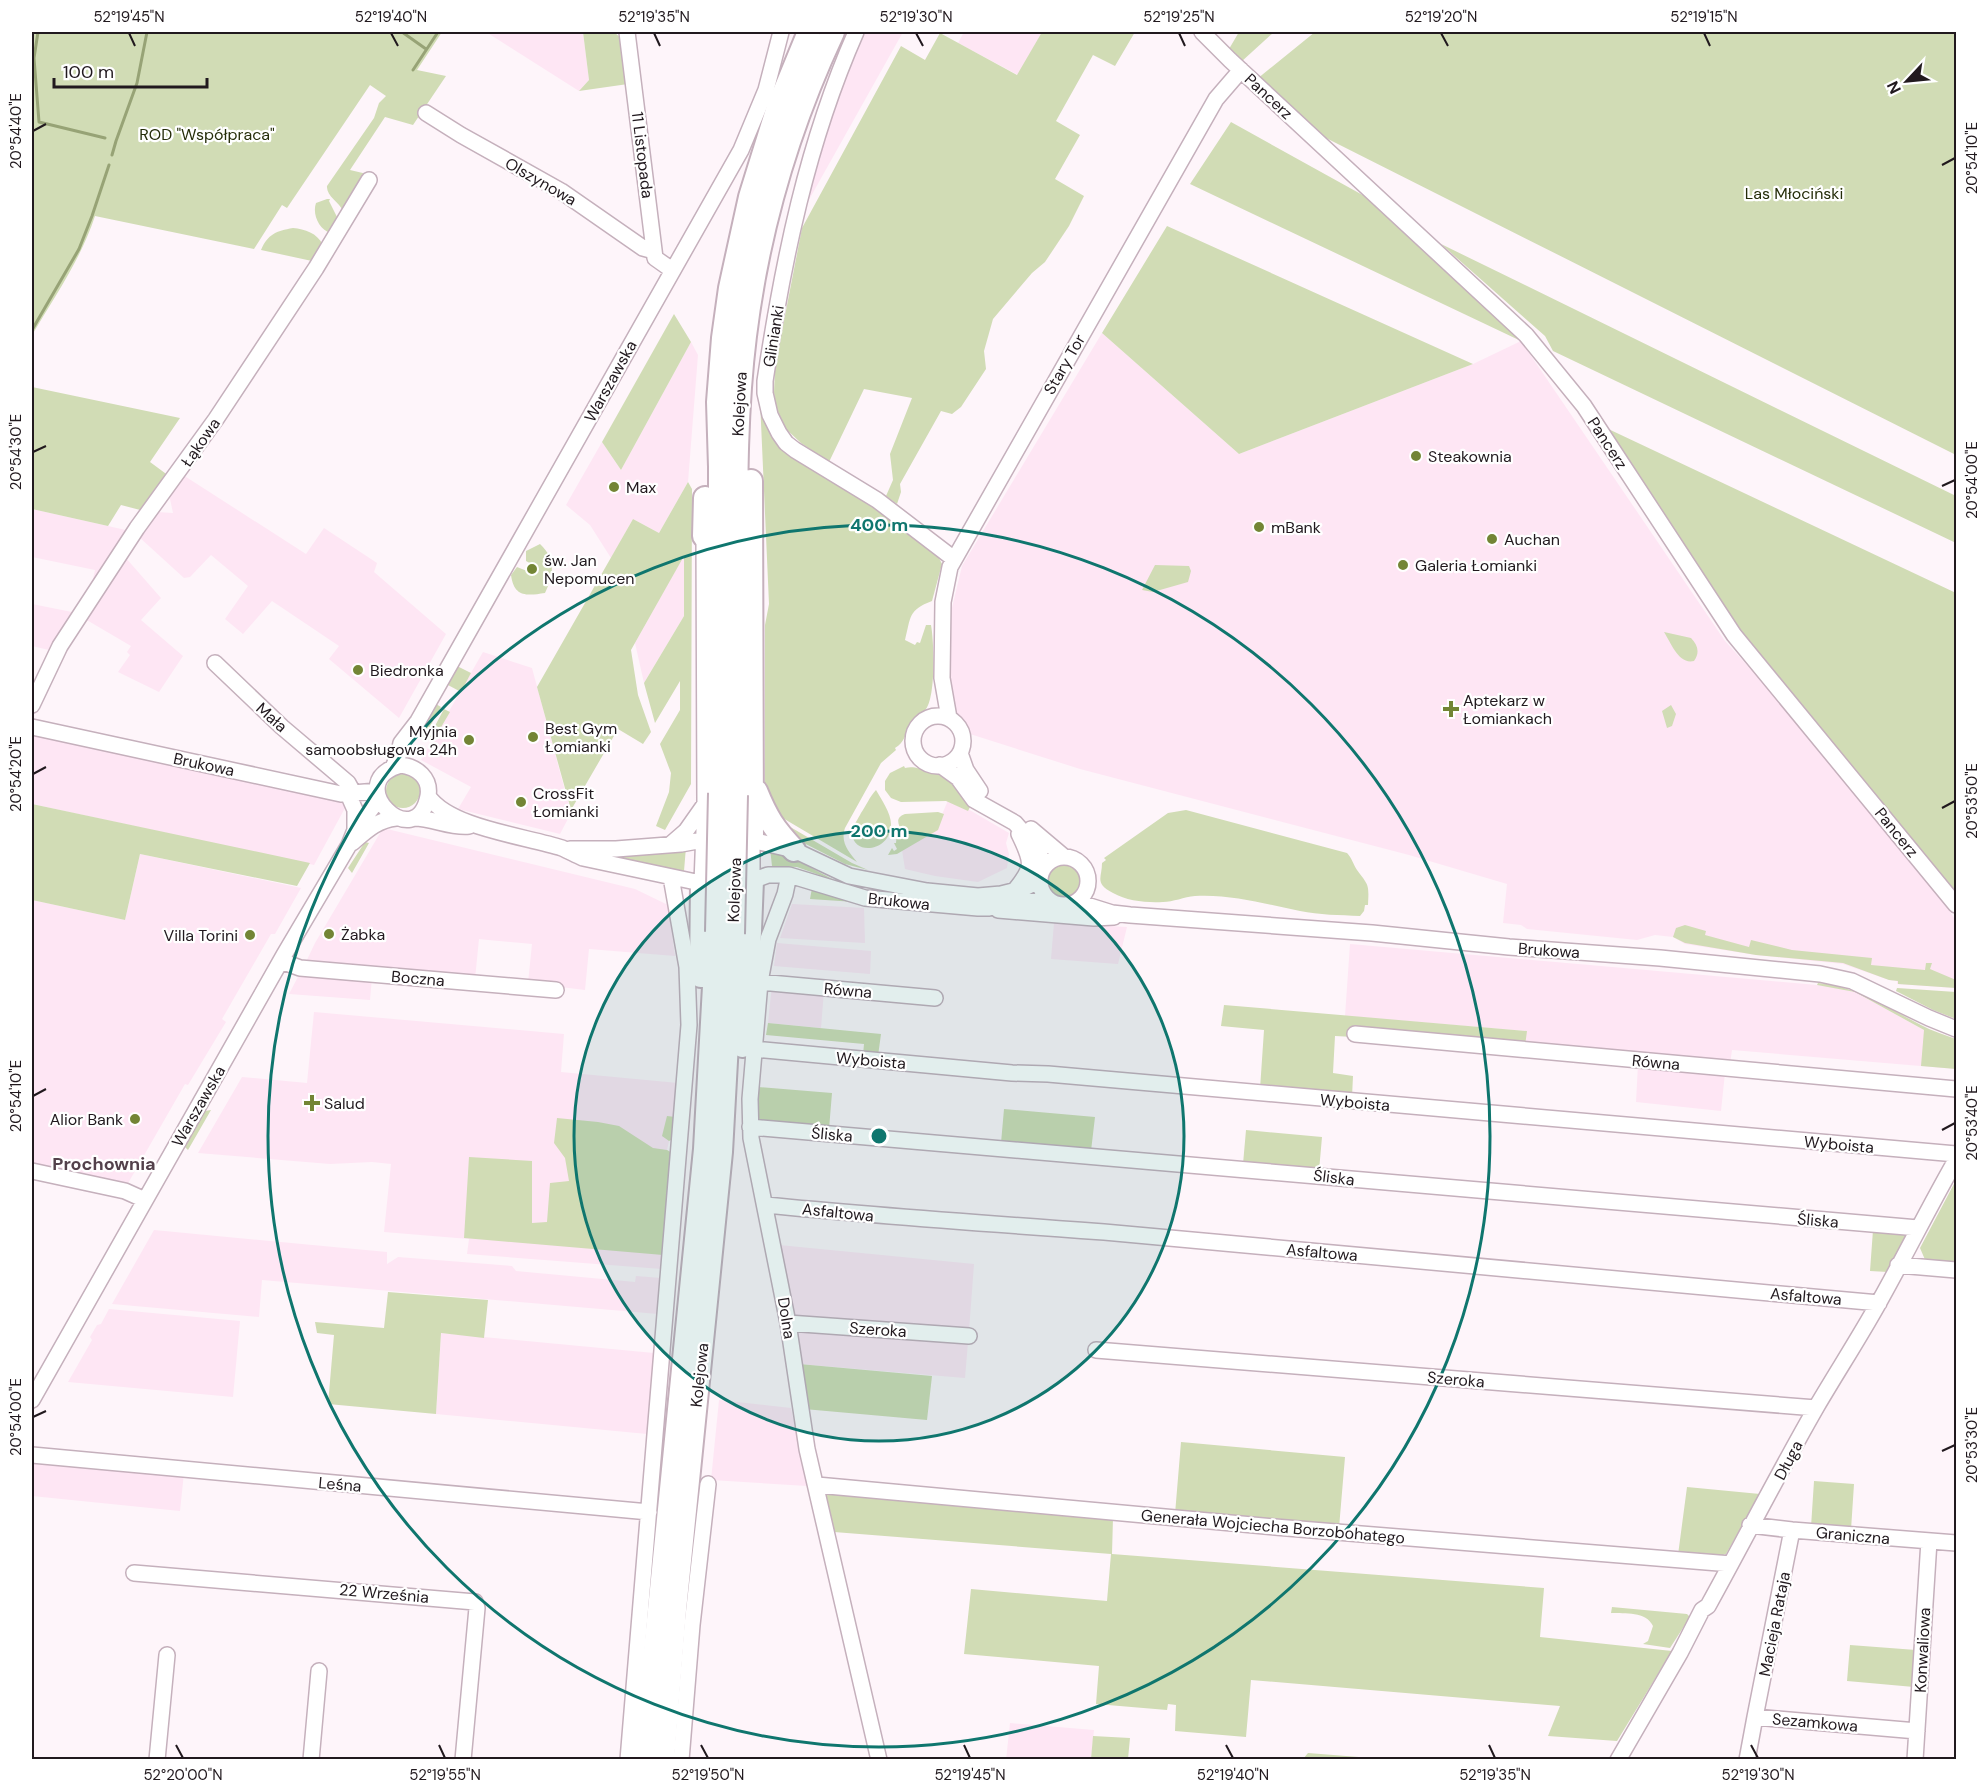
<svg xmlns="http://www.w3.org/2000/svg" width="1988" height="1791" font-family="'DM Sans',sans-serif">
	<rect width="100%" height="100%" fill="#fef5fa"/>
	<!-- built -->
	<path fill="#fee6f4" d="M486,32h97l6,48 -10,11z
		M866,32h37l-102,182 9,-35 30,-88z
		M964,32h78l-24,43 -60,-32z
		M1102,333l137,121 234,-90 48,-23 204,300 92,101 122,153 17,26v67l-59,-4v-3l-8,-1 -46,-16 -87,-9 -71,-11 -12,-7 -18,-2 -18,5 -110,-11 -6,-4 -18,-2 4,-39 -98,-29 -329,-86 -110,-35 -21,-26 2,-96 11,-46z
		M691,342l7,13 -10,127 -29,51 -26,-14 -22,39 -21,-33 -24,-20 36,-63 19,28z
		M183,475l123,79 18,-26 53,35 -3,9 72,62 -47,84 -70,-59 10,-13 -67,-45 -29,33 -18,-15 23,-33 -37,-31 -21,22 -6,1 -45,-41 18,-25 16,1 -4,-19z
		M32,509l76,17 22,5 -32,50 -5,-2 2,-9 -63,-13z
		M684,555v61l-40,67 -9,-40z
		M125,557l36,41 -20,22 42,36 -24,36 -41,-20 12,-17 -3,-3 4,-6 -46,-27z
		M32,604l45,9 -19,22 -9,15 -17,-4z
		M483,652l49,16 39,145 -11,21 -102,-25 13,-22 -50,-27z
		M33,734l309,66 3,8 -31,57 -282,-61z
		M949,798l60,35 -3,10 3,11 -2,14 -29,14 -43,-6 -30,-7 -3,-19 36,-26z
		M383,828l252,61 33,16 7,51 -86,-7 -4,41 -57,-7 4,-39 -44,-4 -9,-1 -4,40 -170,-15 10,-21z
		M140,854l161,34 -26,46h-4l-49,85 4,3 -38,63 -3,-1 -58,101 -95,-21v-264l93,20z
		M792,904l72,4 1,35 -85,-5z
		M1054,923l73,4 -9,37 -67,-5z
		M777,943l94,8 -1,23 -96,-8z
		M1350,944l478,42 27,6 69,38 32,39 -224,-19 -2,14 -205,-18 1,-15 -181,-15z
		M301,971l71,6 -2,23 -81,-6z
		M772,985l52,5 -3,38 -53,-5z
		M314,1012l250,22 -3,38 117,11 -5,56 -4,2 -2,9 5,3 -10,116 -195,-15 2,-15 -85,-7 7,-68 -19,-2 -42,2 -132,-11 44,-76 65,6z
		M1638,1064l87,9 -4,38 -85,-9z
		M154,1230l233,22v12l11,-7 114,9 4,5 119,11 1,-6 25,2 -3,36 -396,-34 -3,37 -147,-13z
		M779,1245l195,19 -5,67 -170,-12 -9,-9z
		M109,1309l131,12 -7,76 -165,-15 24,-42 -2,-3 7,-12 4,-1z
		M799,1327l169,15 -3,36 -166,-14 -5,-32z
		M441,1333l213,20 -7,81 -211,-20z
		M719,1400l72,8 16,78 -96,-6z
		M32,1459l152,14 -4,38 -148,-15z
		M1010,1723l84,7 -3,29 -85,1z"/>
	<!-- green -->
	<path fill="#d1dcb5" d="M32,32h410l-25,38 29,6 -33,49 -28,-8 -35,53 17,4 -24,37c-4,-9 -17,-15 -16,-25l47,-68 5,-15 7,-7 -16,-11 -83,123 -5,-3 -28,44 -159,-33c-14,43 -40,80 -63,119z
		M583,32h31l9,8 5,44 -49,7 10,-11z
		M1042,32h93l-20,34 -22,-11 -37,66 24,14 -25,44 29,17 -15,30 -24,36 -13,11 -39,46 -9,32 2,18 -25,38 -9,7 -11,-3 -41,73 1,8 -4,12 -11,-8 7,-16 -3,-26 22,-56 -48,-9 -35,73 -28,-19 -15,-14 -11,-24 -1,-13 1,-25 27,-139 99,-182 24,14 15,-27 77,42z
		M1239,32h35l-33,30 -12,-13z
		M1315,32h641v423l-636,-320 -63,-56z
		M1231,122l137,76 153,143 -331,-157z
		M327,199h3l-1,2 9,18 -7,14c-12,-3 -19,-19 -15,-30z
		M1167,226l306,138 -234,90 -137,-121z
		M293,228c12,1 24,5 30,17l-11,16 -51,-11c7,-16 15,-19 32,-22z
		M1441,244l515,252v47l-403,-192 -8,-15z
		M674,314l17,28 -70,128 -19,-28z
		M32,387l148,31 -30,44 19,14 -25,35 -23,-6 -13,21 -76,-17z
		M760,400l12,30 98,71 68,55 4,8 -10,37c-24,9 -21,16 -27,39l10,5 2,-3 3,1 6,-18h5c3,16 5,70 -5,84 -4,6 -12,9 -16,16 -5,9 -5,17 -15,23l1,2 -15,13 -36,65c-5,15 4,24 12,34l-76,-45h-4l-12,-31v-161l4,-21z
		M1602,426l354,167v307l-214,-260z
		M688,482l4,7 -1,295 -26,46 -9,-4 13,-34 2,-19 -11,-29 20,-34v-29l-25,42 -11,-40 40,-67v-60l-53,94 7,45 13,37 -8,12 -25,-15 -47,81 -34,-123 96,-168 26,14z
		M540,544c16,15 14,30 5,49 -19,3 -31,4 -34,-18l6,-8 15,6 3,-1v-6l-9,-5v-10z
		M1155,565l34,1 2,5 -3,11 -35,10 -11,-2z
		M1664,632l27,6c7,7 9,15 3,23 -15,4 -23,-18 -30,-29z
		M457,666l14,7 -10,19 -13,-7 -1,-3z
		M436,704l5,3 -17,30 -3,-4z
		M1671,705l5,9 -4,12 -5,2 -5,-17z
		M444,709l6,3 -17,29 -5,-2z
		M904,766l1,2c9,-2 14,1 23,3 28,9 25,17 42,36l-2,4 -22,-10 -45,1 -10,-4 -6,-8v-9l5,-8z
		M386 791a17 17 0 1 1 34 0a17 17 0 1 1-34 0Z
		M876,790c5,9 15,23 15,34 0,30 -43,32 -38,6 1,-6 5,-11 8,-17 5,-7 9,-17 15,-23z
		M32,804l278,59 -13,23 -157,-32 -15,66 -93,-20z
		M1186,810l161,43c5,5 6,11 10,17 12,16 12,14 11,35h-3l-1,6 -4,5c-20,-1 -41,-1 -60,-5 -35,-7 -69,-17 -105,-15 -11,1 -22,6 -32,6 -16,1 -36,-1 -50,-9 -19,-10 -11,-15 -11,-30l4,-3 -2,-2 64,-45z
		M938,812l6,2 -6,16 -41,24 -9,1 4,-7 2,3 3,-2 -3,-6h2l1,-11 3,1c2,-7 -8,-14 5,-19z
		M780,821l72,42 16,7 -23,-6 -51,-26z
		M365,842l4,1 -17,30 -4,-5z
		M686,847l-2,24 -88,-17z
		M770,848l11,4 55,29 -39,-14 -25,-1z
		M1046 880a18 18 0 1 1 36 0a18 18 0 1 1-36 0Z
		M812,888l43,14 -45,-3z
		M1685,925l21,6 -1,4 44,12 2,-7 41,10 80,8 -1,7 54,5 1,-7h6l-2,6 26,11v8l-58,-4v-3l-9,-1 -46,-17 -87,-8 -71,-12 -12,-6 3,-9z
		M1818,983c39,3 69,25 103,42 11,6 24,10 35,14v30l-35,-3 3,-36 -69,-38 -38,-7z
		M1897,988l59,4v27l-23,-9 -37,-19z
		M1224,1005l303,26 -2,15 -190,-10 -2,37 20,3 -1,21 -92,-8 4,-59 -43,-4z
		M768,1023l113,11 -3,22 -15,-1 1,-11 -98,-9z
		M758,1087l74,6 -3,36 -71,-6z
		M1004,1109l91,8 -4,34 -90,-8z
		M211,1110l-23,40 -3,-3 20,-36z
		M667,1116l8,1 -2,22 -4,2 -7,-5z
		M557,1118l41,4 21,4 34,22 14,2 5,3 -9,102 -199,-17 5,-81 63,4v62l15,-1 3,-39 19,-2 -4,-23 -11,-15z
		M1246,1130l76,7 -3,34 -76,-7z
		M1956,1180v84l-30,-2 -6,-14z
		M1873,1230l35,2 -20,40 -18,-1z
		M388,1292l100,8 -4,38 -43,-5 -5,81 -108,-10 6,-69 -17,-2 -2,-11 69,6z
		M799,1364l133,12 -5,44 -123,-11z
		M1181,1442l164,15 -6,71 -164,-14z
		M1814,1481l40,3 -3,46 -40,-3z
		M1687,1487l73,7 -34,60 -9,3 -39,-2z
		M824,1489l289,29 -1,36 432,34 -4,49 132,14 -55,90 -69,-5 12,-30 -309,-26 -5,57 -71,-6 1,-26 -8,-1 -1,6 -71,-6 3,-38 -135,-12 7,-65 136,12 4,-47 -277,-22z
		M1612,1607l75,7 3,3 -20,31 -27,-4 5,-3 5,-15c-7,-15 -28,-12 -42,-13z
		M1850,1645l66,5 -2,37 -67,-6z
		M1093,1736l37,2 -2,21h-37z
		M1308,1753l76,6h-81z"/>
	<g fill="none" stroke-linecap="round" stroke-linejoin="round">
		<!-- stream -->
		<path stroke="#97a376" stroke-width="3" d="M38,32l-4,26 5,64 66,16
			M402,32l24,17
			M413,70l25,-38
			M116,141l21,-58 10,-51
			M112,155l4,-14
			M32,330l47,-81 13,-33 17,-51"/>
		<defs>
			<path id="minor" d="M627,32l28,226 17,12
				M856,32c-49,111 -73,229 -91,349v12l5,22 9,18 7,10 9,7 82,50 77,59
				M1202,32l28,28 296,275 58,71 150,229 222,270
				M426,113l35,22 100,56 82,57 11,3
				M215,663l67,64 66,56 6,11
				M32,705l28,-59 77,-118 79,-109 100,-151 53,-88
				M913 741a25 25 0 1 1 50 0a25 25 0 1 1-50 0Z
				M949,718l-7,-40 1,-76 7,-35 266,-468 25,-29
				M32,727l309,67 36,-3
				M960,753l6,17 14,21
				M401,765c16,2 30,13 27,31 -12,61 -89,-14 -27,-31z
				M940,765l18,13 16,22 41,23 21,24 9,19
				M393,767l5,-10 3,-14 17,-22 323,-571 25,-60 15,-58
				M348,794l7,16v20
				M428,796c22,32 97,40 134,52 7,3 14,7 21,10l127,27
				M414,818c19,0 36,10 55,8
				M1031,829l32,27
				M352,843c14,-12 25,-23 44,-25
				M671,844l15,-13 19,-27
				M570,849h46l65,-5 33,-6h29l51,12 55,26 78,15 51,5 23,-2 24,-6 15,-8
				M1040 881a24 24 0 1 1 48 0a24 24 0 1 1-48 0Z
				M789,875l-4,19 -17,45 -8,43 -10,117 1,39 37,185 19,126 72,311
				M752,880v-41
				M702,883l3,-79 -1,-268
				M743,884l25,-9h21l76,23 113,10h11l28,-6 31,-2
				M1015,890c20,-24 17,-29 4,-56
				M1077,902l35,11 18,2 242,18 137,14 151,11 160,16 32,7 77,37 27,11
				M998,910l96,8 20,-1
				M281,961l19,7 256,22
				M760,982l175,16
				M1355,1034l601,55
				M754,1049l258,24 36,1 908,80
				M750,1127l1168,101
				M32,1171l93,20 20,9
				M765,1205c113,11 226,19 339,27l775,71
				M1898,1265l58,5
				M788,1323l181,13
				M1096,1350l720,58
				M32,1400l252,-445 65,-110 6,-15 24,-31
				M32,1455l617,57
				M817,1485l458,42 456,37
				M1750,1525l42,5 164,13
				M134,1573l341,29 2,6 -14,152
				M1755,1717l37,-187
				M157,1760l10,-105
				M311,1760l8,-89
				M628,1760l61,-735 -2,-58 -16,-90
				M681,1760l11,-135 16,-141
				M1618,1760l62,-107 22,-43 6,-4c37,-67 71,-134 109,-200 20,-34 42,-68 61,-102 27,-48 51,-97 78,-144
				M1747,1760l8,-43 162,14
				M1915,1760l14,-219"/>
			<path id="highway" d="M751,481l1,358
				M704,536l1,-38
				M756,791c11,27 18,38 38,59
				M720,793v-326l-2,-65 5,-64 7,-50 20,-91 28,-90 31,-75
				M736,795c0,-81 0,-161 0,-241 0,-73 0,-146 9,-218 13,-106 43,-208 88,-304
				M701,976l1,-93
				M743,1046l6,-90 3,-76
				M644,1760l61,-611 12,-217
				M663,1760l12,-150 46,-458 12,-218"/>
		</defs>
		<!-- minor casing -->
		<use href="#minor" stroke="#c5b0bc" stroke-width="18"/>
		<!-- highway casing -->
		<use href="#highway" stroke="#c5b0bc" stroke-width="26"/>
		<!-- minor -->
		<use href="#minor" stroke="#fff" stroke-width="15"/>
		<!-- highway -->
		<use href="#highway" stroke="#fff" stroke-width="22"/>
		<defs>
			<path id="highway-bridge" d="M717,932l3,-139
				M733,934l3,-139"/>
		</defs>
		<!-- highway-bridge casing -->
		<use href="#highway-bridge" stroke="#c5b0bc" stroke-width="26" stroke-linecap="butt"/>
		<!-- highway-bridge -->
		<use href="#highway-bridge" stroke="#fff" stroke-width="22"/>
	</g>
	<!-- ticks -->
	<path fill="none" stroke="#21191e" stroke-width="2" d="M129,33l6,13M391,33l7,13M654,33l6,13M916,33l7,13M1179,33l6,13M1441,33l7,13M1704,33l6,13M33,131l13,-7M1942,165l13,-7M33,452l13,-6M1942,486l13,-6M33,774l13,-7M1942,808l13,-7M33,1096l13,-7M1942,1130l13,-7M33,1417l13,-6M1942,1451l13,-6M176,1745l7,13M439,1745l6,13M701,1745l7,13M964,1745l6,13M1226,1745l7,13M1489,1745l6,13M1751,1745l7,13"/>
	<!-- distance rings -->
	<circle cx="879" cy="1136" r="305" fill="#0f766e" fill-opacity=".12"/>
	<g fill="none" stroke="#0f766e" stroke-width="3">
		<circle cx="879" cy="1136" r="305"/>
		<circle cx="879" cy="1136" r="611"/>
	</g>
	<!-- markers -->
	<g fill="#738535" stroke="#fff" stroke-width="2">
		<circle cx="1416" cy="456" r="6"/>
		<circle cx="614" cy="487" r="6"/>
		<circle cx="1259" cy="527" r="6"/>
		<circle cx="1492" cy="539" r="6"/>
		<circle cx="1403" cy="565" r="6"/>
		<circle cx="532" cy="569" r="6"/>
		<circle cx="358" cy="670" r="6"/>
		<path d="M1448 700h6v6h6v6h-6v6h-6v-6h-6v-6h6z"/>
		<circle cx="533" cy="737" r="6"/>
		<circle cx="469" cy="740" r="6"/>
		<circle cx="521" cy="802" r="6"/>
		<circle cx="329" cy="934" r="6"/>
		<circle cx="250" cy="935" r="6"/>
		<path d="M309 1094h6v6h6v6h-6v6h-6v-6h-6v-6h6z"/>
		<circle cx="135" cy="1119" r="6"/>
	</g>
	<g text-anchor="middle" stroke-width="4.5" stroke-linejoin="round" paint-order="stroke">
		<!-- street labels -->
		<g font-size="16" fill="#21191e" stroke="#fff">
			<text transform="translate(1269 96) rotate(43)" y="6">Pancerz</text>
			<text transform="translate(643 155) rotate(83)" y="6">11 Listopada</text>
			<text transform="translate(541 181) rotate(30)" y="6">Olszynowa</text>
			<text transform="translate(773 336) rotate(-81)" y="6">Glinianki</text>
			<text transform="translate(1064 364) rotate(-60)" y="6">Stary Tor</text>
			<text transform="translate(610 381) rotate(-61)" y="6">Warszawska</text>
			<text transform="translate(739 404) rotate(-87)" y="6">Kolejowa</text>
			<text transform="translate(200 442) rotate(-55)" y="6">Łąkowa</text>
			<text transform="translate(1608 443) rotate(57)" y="6">Pancerz</text>
			<text transform="translate(272 717) rotate(42)" y="6">Mała</text>
			<text transform="translate(204 764) rotate(12)" y="6">Brukowa</text>
			<text transform="translate(1897 832) rotate(51)" y="6">Pancerz</text>
			<text transform="translate(734 890) rotate(-88)" y="6">Kolejowa</text>
			<text transform="translate(899 901) rotate(6)" y="6">Brukowa</text>
			<text transform="translate(1549 950) rotate(4)" y="6">Brukowa</text>
			<text transform="translate(418 978) rotate(5)" y="6">Boczna</text>
			<text transform="translate(848 990) rotate(5)" y="6">Równa</text>
			<text transform="translate(871 1060) rotate(5)" y="6">Wyboista</text>
			<text transform="translate(1656 1062) rotate(5)" y="6">Równa</text>
			<text transform="translate(1355 1102) rotate(5)" y="6">Wyboista</text>
			<text transform="translate(198 1106) rotate(-60)" y="6">Warszawska</text>
			<text transform="translate(832 1134) rotate(5)" y="6">Śliska</text>
			<text transform="translate(1839 1144) rotate(5)" y="6">Wyboista</text>
			<text transform="translate(1334 1177) rotate(7)" y="6">Śliska</text>
			<text transform="translate(838 1212) rotate(6)" y="6">Asfaltowa</text>
			<text transform="translate(1818 1220) rotate(5)" y="6">Śliska</text>
			<text transform="translate(1322 1252) rotate(5)" y="6">Asfaltowa</text>
			<text transform="translate(1806 1296) rotate(5)" y="6">Asfaltowa</text>
			<text transform="translate(787 1318) rotate(81)" y="6">Dolna</text>
			<text transform="translate(878 1329) rotate(4)" y="6">Szeroka</text>
			<text transform="translate(699 1375) rotate(-84)" y="6">Kolejowa</text>
			<text transform="translate(1456 1379) rotate(5)" y="6">Szeroka</text>
			<text transform="translate(1788 1460) rotate(-62)" y="6">Długa</text>
			<text transform="translate(340 1484) rotate(5)" y="6">Leśna</text>
			<text transform="translate(1273 1526) rotate(5)" y="6">Generała Wojciecha Borzobohatego</text>
			<text transform="translate(1853 1535) rotate(5)" y="6">Graniczna</text>
			<text transform="translate(384 1593) rotate(5)" y="6">22 Września</text>
			<text transform="translate(1774 1624) rotate(-79)" y="6">Macieja Rataja</text>
			<text transform="translate(1922 1650) rotate(-87)" y="6">Konwaliowa</text>
			<text transform="translate(1815 1722) rotate(5)" y="6">Sezamkowa</text>
		</g>
		<!-- park labels -->
		<g font-size="16" fill="#252d09" stroke="#fff">
			<text x="207" y="140">ROD "Współpraca"</text>
			<text x="1794" y="199">Las Młociński</text>
		</g>
		<!-- poi labels -->
		<g font-size="16" fill="#21191e" stroke="#fff" text-anchor="start">
			<text x="1428" y="462">Steakownia</text>
			<text x="626" y="493">Max</text>
			<text x="1271" y="533">mBank</text>
			<text x="1504" y="545">Auchan</text>
			<text x="544" y="566">św. Jan<tspan x="544" dy="18">Nepomucen</tspan></text>
			<text x="1415" y="571">Galeria Łomianki</text>
			<text x="370" y="676">Biedronka</text>
			<text x="1463" y="706">Aptekarz w<tspan x="1463" dy="18">Łomiankach</tspan></text>
			<text x="545" y="734">Best Gym<tspan x="545" dy="18">Łomianki</tspan></text>
			<text x="457" y="737" text-anchor="end">Myjnia<tspan x="457" dy="18">samoobsługowa 24h</tspan></text>
			<text x="533" y="799">CrossFit<tspan x="533" dy="18">Łomianki</tspan></text>
			<text x="341" y="940">Żabka</text>
			<text x="238" y="941" text-anchor="end">Villa Torini</text>
			<text x="324" y="1109">Salud</text>
			<text x="123" y="1125" text-anchor="end">Alior Bank</text>
		</g>
		<!-- neighbourhood labels -->
		<g font-size="18" font-weight="bold" fill="#53414b" stroke="#fff">
			<text x="104" y="1170">Prochownia</text>
		</g>
	</g>
	<circle cx="879" cy="1136" r="9" fill="#0f766e" stroke="#fff" stroke-width="3"/>
	<g font-size="18" text-anchor="middle" font-weight="bold" fill="#0f766e" stroke="#fff" stroke-width="4.5" stroke-linejoin="round" paint-order="stroke">
		<text x="879" y="531">400 m</text>
		<text x="879" y="837">200 m</text>
	</g>
	<!-- border -->
	<rect width="1988" height="1791" fill="none" stroke="#ffffff" stroke-width="66"/>
	<!-- north arrow -->
	<g transform="translate(1907 81) rotate(244)" stroke="#ffffff" stroke-width="4.5" paint-order="stroke">
	<path d="M0-4.5L10 22L0 15L-10 22Z" fill="#21191e"/>
	<text y="-9" font-size="16" font-weight="bold" text-anchor="middle" fill="#21191e">N</text>
	</g>
	<!-- scale -->
	<path d="M54 78v9h153v-9" fill="none" stroke="#21191e" stroke-width="3"/>
	<text x="63" y="78" font-size="18" fill="#21191e" stroke="#ffffff" stroke-width="4.5" paint-order="stroke">100 m</text>
	<rect x="33" y="33" width="1922" height="1725" fill="none" stroke="#21191e" stroke-width="2"/>
	<g font-size="15" text-anchor="middle" fill="#21191e">
		<text x="129" y="22">52°19'45"N</text>
		<text x="391" y="22">52°19'40"N</text>
		<text x="654" y="22">52°19'35"N</text>
		<text x="916" y="22">52°19'30"N</text>
		<text x="1179" y="22">52°19'25"N</text>
		<text x="1441" y="22">52°19'20"N</text>
		<text x="1704" y="22">52°19'15"N</text>
		<text transform="translate(16 131) rotate(-90)" y="5">20°54'40"E</text>
		<text transform="translate(1972 158) rotate(-90)" y="5">20°54'10"E</text>
		<text transform="translate(16 452) rotate(-90)" y="5">20°54'30"E</text>
		<text transform="translate(1972 480) rotate(-90)" y="5">20°54'00"E</text>
		<text transform="translate(16 774) rotate(-90)" y="5">20°54'20"E</text>
		<text transform="translate(1972 801) rotate(-90)" y="5">20°53'50"E</text>
		<text transform="translate(16 1096) rotate(-90)" y="5">20°54'10"E</text>
		<text transform="translate(1972 1123) rotate(-90)" y="5">20°53'40"E</text>
		<text transform="translate(16 1417) rotate(-90)" y="5">20°54'00"E</text>
		<text transform="translate(1972 1445) rotate(-90)" y="5">20°53'30"E</text>
		<text x="183" y="1780">52°20'00"N</text>
		<text x="445" y="1780">52°19'55"N</text>
		<text x="708" y="1780">52°19'50"N</text>
		<text x="970" y="1780">52°19'45"N</text>
		<text x="1233" y="1780">52°19'40"N</text>
		<text x="1495" y="1780">52°19'35"N</text>
		<text x="1758" y="1780">52°19'30"N</text>
	</g>
</svg>
